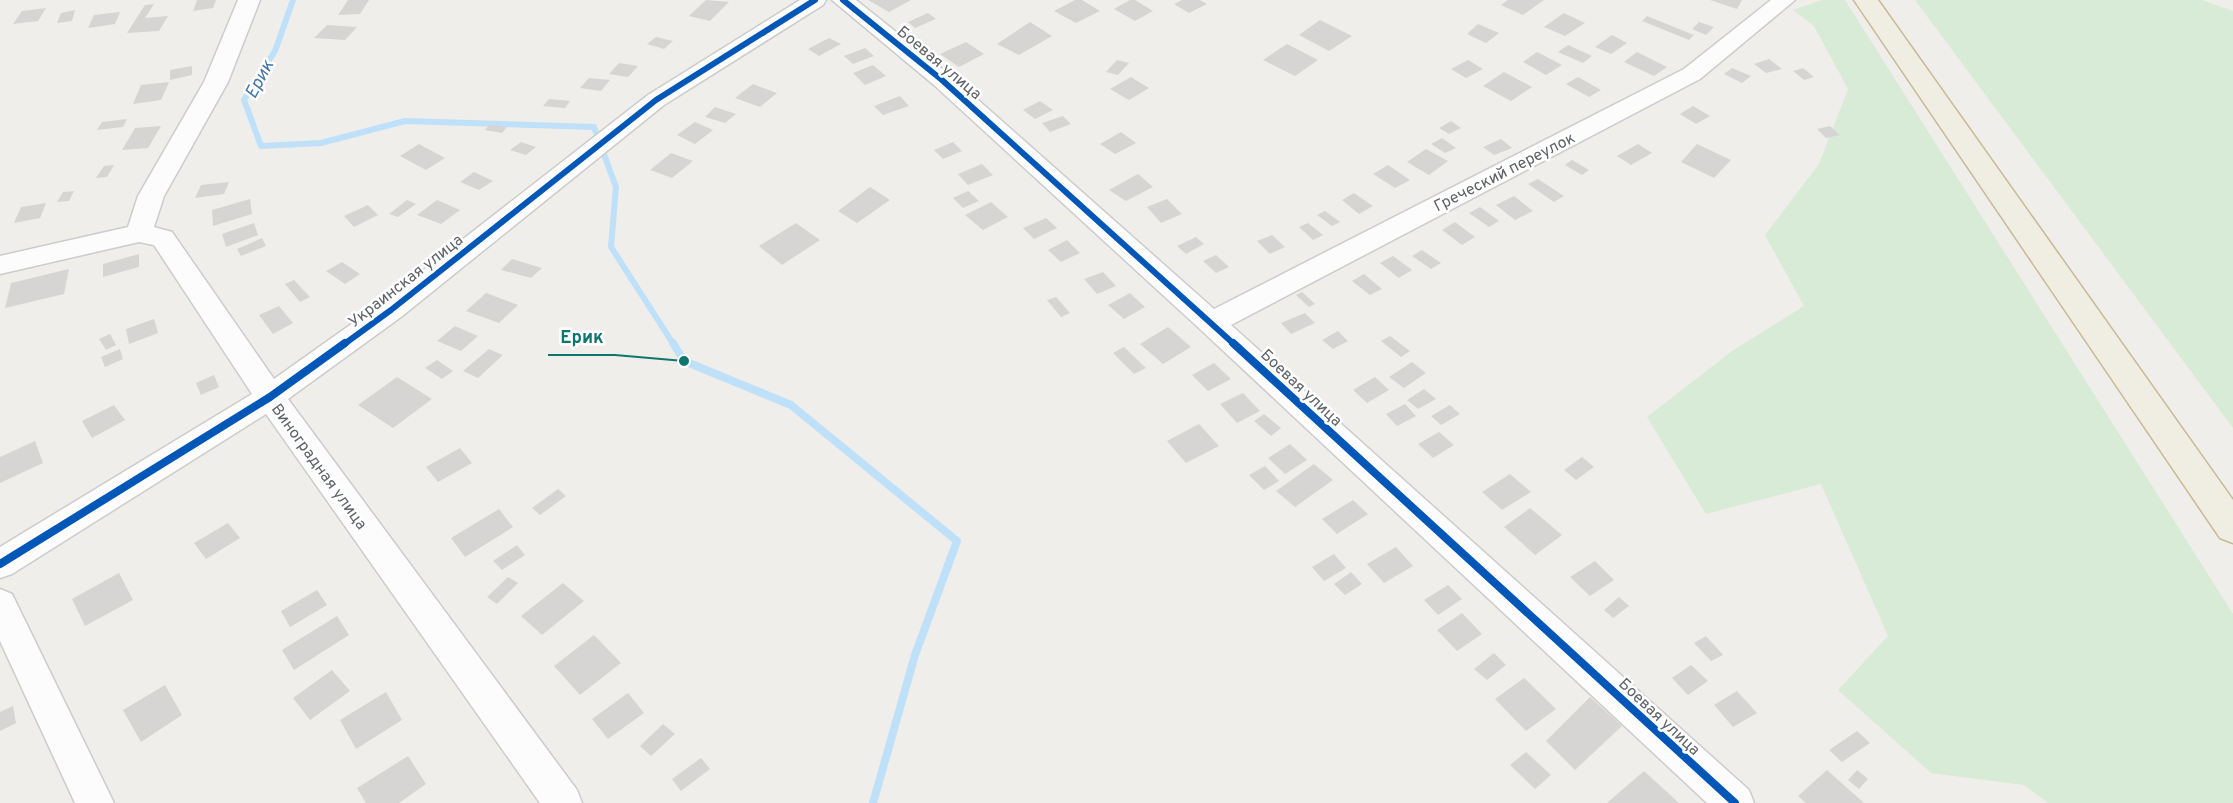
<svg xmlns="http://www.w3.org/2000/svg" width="2233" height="803" font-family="Overpass,sans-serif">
	<rect width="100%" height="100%" fill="#efeeea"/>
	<!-- green -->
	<path fill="#d8ebd6" d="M1822,0h23l388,614v189h-185l-24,-18 -93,-12 -93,-83 50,-54 -67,-152 -115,30 -59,-97 85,-66 72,-45 -39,-71 54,-71 29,-75 -34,-63 -21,-16z
		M1915,0h287l31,11v417z"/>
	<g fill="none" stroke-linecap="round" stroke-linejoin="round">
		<!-- stream-far1 -->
		<path stroke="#bfe0f9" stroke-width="6" d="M293,0l-18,51 -31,49 17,46 60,-3 84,-22 189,6 22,60 -5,60 63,98"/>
		<!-- stream -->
		<path stroke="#bfe0f9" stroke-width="8" d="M673,343l11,18 107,44 166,136 -42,114 -42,148"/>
	</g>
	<!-- building -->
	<path fill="#d6d5d3" d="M197,0h19l-3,8 -20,3z
		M348,0h21l-9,14 -22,1z
		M706,0l23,2 -19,19 -21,-5z
		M868,0h43l-22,12z
		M1075,0h7l18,11 -24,12 -22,-12z
		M1130,0h5l18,11 -18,10 -21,-12z
		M1182,0h18l7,4 -18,9 -15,-9z
		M1508,0h36l-21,15 -22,-10z
		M1710,0h32l-5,9z
		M154,4l-9,14 23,-2 -9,15 -32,2 18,-28z
		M46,8l-8,13 -25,3 9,-13z
		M75,10l-3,11 -15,2 4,-10z
		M120,12l-5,12 -27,4 6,-13z
		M928,13l8,6 -21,9 -7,-6z
		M1564,13l21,10 -20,13 -21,-9z
		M1647,16l47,19 -5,5 -47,-19z
		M1320,20l32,16 -23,15 -30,-16z
		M1030,22l22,14 -33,19 -22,-11z
		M1699,22l15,5 -8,8 -14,-6z
		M1478,24l21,9 -13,10 -19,-9z
		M327,25l30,2 -12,13 -31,-2z
		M1612,35l15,8 -16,11 -16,-7z
		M656,37l17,4 -9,8 -17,-5z
		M829,38l12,6 -22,12 -11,-7z
		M966,42l18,12 -25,13 -19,-13z
		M1287,44l31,16 -23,16 -32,-16z
		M1568,45l24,11 -9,7 -25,-11z
		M865,48l9,8 -21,8 -9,-8z
		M1537,52l25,13 -16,10 -23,-13z
		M1637,52l30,15 -13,9 -30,-14z
		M1769,59l13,10 -16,4 -12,-9z
		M1117,60l12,3 -11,12 -12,-3z
		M1468,60l15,9 -17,9 -15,-9z
		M619,63l19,3 -10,11 -19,-3z
		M873,65l13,11 -21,9 -12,-12z
		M192,66v9l-22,5v-10z
		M1732,68l19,8 -9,7 -18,-9z
		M1803,68l11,9 -10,3 -11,-9z
		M1504,72l28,15 -21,14 -28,-15z
		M1131,77l18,11 -20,12 -19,-11z
		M1578,77l23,13 -12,7 -23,-13z
		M589,78l21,2 -9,11 -21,-3z
		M169,82l-8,18 -28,4 8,-19z
		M753,84l24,9 -17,14 -25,-9z
		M900,96l9,10 -26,9 -9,-9z
		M549,99l21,2 -5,7 -22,-2z
		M1040,101l13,9 -18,9 -12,-9z
		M1693,106l17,10 -14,8 -16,-10z
		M715,107l21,7 -11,9 -20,-6z
		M1063,116l8,8 -21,8 -8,-9z
		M127,119l-4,8 -26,3 5,-8z
		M1451,121l10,7 -12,6 -10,-6z
		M695,122l18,8 -18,14 -18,-9z
		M489,125l18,2 -5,6 -17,-3z
		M161,126l-13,22 -26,2 13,-22z
		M1830,126l10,9 -14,3 -9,-9z
		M1121,132l15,11 -21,11 -15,-10z
		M1442,138l14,10 -11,5 -14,-9z
		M1501,139l11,9 -18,7 -11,-8z
		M521,142l15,5 -10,8 -16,-5z
		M953,142l9,9 -19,8 -9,-9z
		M419,144l26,14 -19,12 -26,-14z
		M1638,144l14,9 -21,12 -14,-9z
		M1697,144l34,16 -17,18 -33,-16z
		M1426,149l22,12 -19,14 -22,-13z
		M671,153l22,8 -21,17 -22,-8z
		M1572,160l17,10 -7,5 -17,-10z
		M982,164l11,11 -25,10 -10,-11z
		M114,165l-7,12 -11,1 8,-12z
		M1388,165l22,15 -15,8 -22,-14z
		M474,172l19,9 -14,9 -19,-8z
		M1138,174l15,13 -27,14 -17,-11z
		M1538,179l26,17 -10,6 -26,-18z
		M229,182l-5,12 -29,4 6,-13z
		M870,187l20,13 -33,23 -19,-12z
		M74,191l-5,10 -12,1 6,-10z
		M968,191l11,10 -16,7 -10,-10z
		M1354,193l19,13 -14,8 -17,-14z
		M1514,196l19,15 -18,9 -19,-15z
		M250,199l2,15 -39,12 -1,-16z
		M1167,199l15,15 -21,9 -14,-16z
		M407,200l9,4 -18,13 -9,-3z
		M437,200l23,10 -19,14 -24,-9z
		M991,202l17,15 -25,13 -18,-15z
		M46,203l-6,15 -26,5 7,-16z
		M368,205l10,10 -24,12 -10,-11z
		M1480,207l19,14 -10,6 -20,-14z
		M1325,211l15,11 -8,4 -15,-11z
		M1046,218l11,10 -23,11 -11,-11z
		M1455,222l20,15 -13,8 -20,-15z
		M254,223l4,12 -32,12 -4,-13z
		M796,223l24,17 -38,25 -23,-19z
		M1308,223l15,12 -10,5 -14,-13z
		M1272,235l13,12 -15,7 -13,-13z
		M1196,237l8,7 -18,10 -9,-8z
		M262,238l4,8 -25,10 -4,-7z
		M1067,240l13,13 -19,9 -13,-12z
		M1422,250l19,13 -10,6 -19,-13z
		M139,254v13l-36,10v-13z
		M1216,255l13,12 -13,6 -13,-12z
		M1393,256l19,14 -13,8 -19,-15z
		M512,259l30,9 -11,10 -30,-8z
		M342,262l18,12 -15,10 -19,-13z
		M69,269l-5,25 -59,14 6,-25z
		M1103,272l13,14 -19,8 -13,-15z
		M1364,274l18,15 -12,6 -18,-14z
		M294,280l16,17 -10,5 -15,-18z
		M1302,292l13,12 -6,3 -13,-12z
		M486,293l32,12 -19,18 -33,-12z
		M1130,293l15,14 -21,12 -16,-14z
		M1056,297l14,16 -9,4 -14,-17z
		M279,306l14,17 -20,11 -14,-19z
		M1305,313l10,10 -24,11 -10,-11z
		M154,319l4,14 -29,11 -3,-15z
		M455,326l23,10 -17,15 -24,-10z
		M1168,327l23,20 -28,17 -23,-20z
		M1338,331l10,10 -15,8 -11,-9z
		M110,334l6,11 -10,5 -7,-11z
		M1390,336l20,15 -9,6 -20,-16z
		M1124,347l22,21 -12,6 -21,-21z
		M120,349l3,10 -18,8 -4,-10z
		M489,349l14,6 -25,23 -15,-7z
		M437,360l16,11 -11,8 -17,-11z
		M1412,362l14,11 -22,15 -15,-11z
		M1214,363l17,16 -23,12 -16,-16z
		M214,375l5,12 -18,8 -5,-12z
		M397,377l35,22 -39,29 -35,-23z
		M1375,377l14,13 -22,13 -14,-13z
		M1424,389l12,10 -18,10 -11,-9z
		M1243,393l17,18 -23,12 -17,-19z
		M1405,404l11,12 -19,10 -11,-12z
		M114,405l11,15 -33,18 -10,-17z
		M1450,405l10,9 -19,11 -10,-9z
		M1264,414l17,14 -10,8 -17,-15z
		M1199,424l20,22 -33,17 -19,-22z
		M1439,432l15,13 -21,13 -15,-14z
		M35,441l8,22 -43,20v-26z
		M1290,444l17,16 -22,14 -17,-16z
		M460,448l12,15 -34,19 -12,-15z
		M1582,457l12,10 -18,13 -12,-10z
		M1314,464l19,16 -38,27 -19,-16z
		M1265,466l14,15 -15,9 -15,-15z
		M1510,474l21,18 -29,18 -20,-18z
		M558,489l8,7 -26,19 -8,-7z
		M1353,500l15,14 -31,20 -15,-15z
		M1530,508l32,27 -27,20 -31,-28z
		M499,509l14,18 -48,30 -14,-19z
		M228,523l12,15 -34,21 -12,-16z
		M517,545l8,10 -23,15 -9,-9z
		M1396,547l17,19 -29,17 -17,-19z
		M1334,554l12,14 -22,13 -12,-14z
		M1595,561l19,19 -24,16 -20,-19z
		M1351,572l11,12 -17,11 -11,-11z
		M119,573l14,27 -48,26 -13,-27z
		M508,577l10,6 -21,21 -10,-7z
		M563,583l21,18 -42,34 -21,-19z
		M1448,585l14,14 -24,16 -14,-15z
		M317,590l10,15 -37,22 -9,-16z
		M1619,597l10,9 -16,12 -9,-8z
		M1462,613l20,21 -25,17 -20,-21z
		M337,616l12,19 -55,35 -12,-20z
		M594,635l27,28 -41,32 -26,-29z
		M1706,636l17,19 -12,6 -17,-18z
		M1494,653l12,12 -19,15 -13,-11z
		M1691,665l17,16 -20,14 -16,-17z
		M332,670l18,21 -40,29 -17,-22z
		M1524,678l32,31 -30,22 -31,-32z
		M165,685l17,30 -41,27 -18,-32z
		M1737,691l20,22 -24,14 -19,-22z
		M386,692l16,28 -46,29 -16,-29z
		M628,693l16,20 -36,26 -16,-20z
		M1590,697l32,29 -47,44 -29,-29z
		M13,706l3,17 -16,8v-19z
		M663,724l12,10 -24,22 -11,-10z
		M1857,731l13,12 -28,19 -13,-12z
		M1526,752l25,23 -16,14 -25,-24z
		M408,756l18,28 -27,19h-33l-9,-15z
		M701,758l9,11 -29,22 -9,-12z
		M1827,770l37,33h-58l-8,-7z
		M1857,770l11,9 -9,10 -11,-9z
		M1644,771l35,32h-72z"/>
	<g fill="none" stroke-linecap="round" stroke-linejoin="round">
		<defs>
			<path id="minor" d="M238,0h22l-32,82 -64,114 -10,31 18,5 102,147 107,-76 267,-208 152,-95h26l-3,5 -159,100 -263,212 -113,82 289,391 5,13h-42l-274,-389 -254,160 -12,4v-31l252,-153 -98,-149 -15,-3 -139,32v-18l128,-29 10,-31 66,-114z
				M832,0h24l94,75 264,234 470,-240 87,-69h24l-95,79 -469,246 518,465 5,13h-47l-506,-473 -267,-245z
				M0,589l12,5 102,209h-39l-75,-162z"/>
			<path id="highway" d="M1854,0h24l355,500v43l-13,-5z"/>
		</defs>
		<!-- minor casing -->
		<use href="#minor" stroke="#cbcccc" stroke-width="3"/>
		<!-- highway casing -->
		<use href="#highway" stroke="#c8b996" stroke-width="3"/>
		<!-- minor -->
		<use href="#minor" fill="#fdfcfc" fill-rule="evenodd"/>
		<!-- highway -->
		<use href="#highway" fill="#f0ede3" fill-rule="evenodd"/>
		<defs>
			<path id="cycleway-far1" d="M843,0l99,80 293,265
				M343,345l48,-35 265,-210 159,-100"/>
			<path id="cycleway" d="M1233,343l502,460
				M0,564l270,-167 75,-54"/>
		</defs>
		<!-- cycleway-far1 casing -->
		<use href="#cycleway-far1" stroke="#fff" stroke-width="9"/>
		<!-- cycleway casing -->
		<use href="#cycleway" stroke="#fff" stroke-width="12"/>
		<!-- cycleway-far1 -->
		<use href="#cycleway-far1" stroke="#0057b8" stroke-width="6"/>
		<!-- cycleway -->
		<use href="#cycleway" stroke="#0057b8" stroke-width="8"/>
	</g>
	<g text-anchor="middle" stroke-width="5" stroke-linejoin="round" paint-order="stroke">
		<!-- street labels -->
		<g font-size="16" fill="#5f6368" stroke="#fff">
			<text transform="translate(940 62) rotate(40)" y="6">Боевая улица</text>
			<text transform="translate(1504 171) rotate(-27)" y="6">Греческий переулок</text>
			<text transform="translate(405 280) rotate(-38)" y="6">Украинская улица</text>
			<text transform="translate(1302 387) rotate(43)" y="6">Боевая улица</text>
			<text transform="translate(320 466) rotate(54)" y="6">Виноградная улица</text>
			<text transform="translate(1660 716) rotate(43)" y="6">Боевая улица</text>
		</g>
		<!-- water labels -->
		<g font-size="18" font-style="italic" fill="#4174aa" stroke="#fff">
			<text transform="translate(259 79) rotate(-62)" y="6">Ерик</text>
		</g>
	</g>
	<!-- callouts -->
	<path fill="none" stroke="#0f766e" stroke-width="2" d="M684 361L615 355H548"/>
	<circle fill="#0f766e" stroke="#fff" stroke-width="2" cx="684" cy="361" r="6"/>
	<g font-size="18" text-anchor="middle" font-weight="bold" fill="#0f766e" stroke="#fff" stroke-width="5" stroke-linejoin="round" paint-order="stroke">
		<text x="582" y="343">Ерик</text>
	</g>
</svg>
